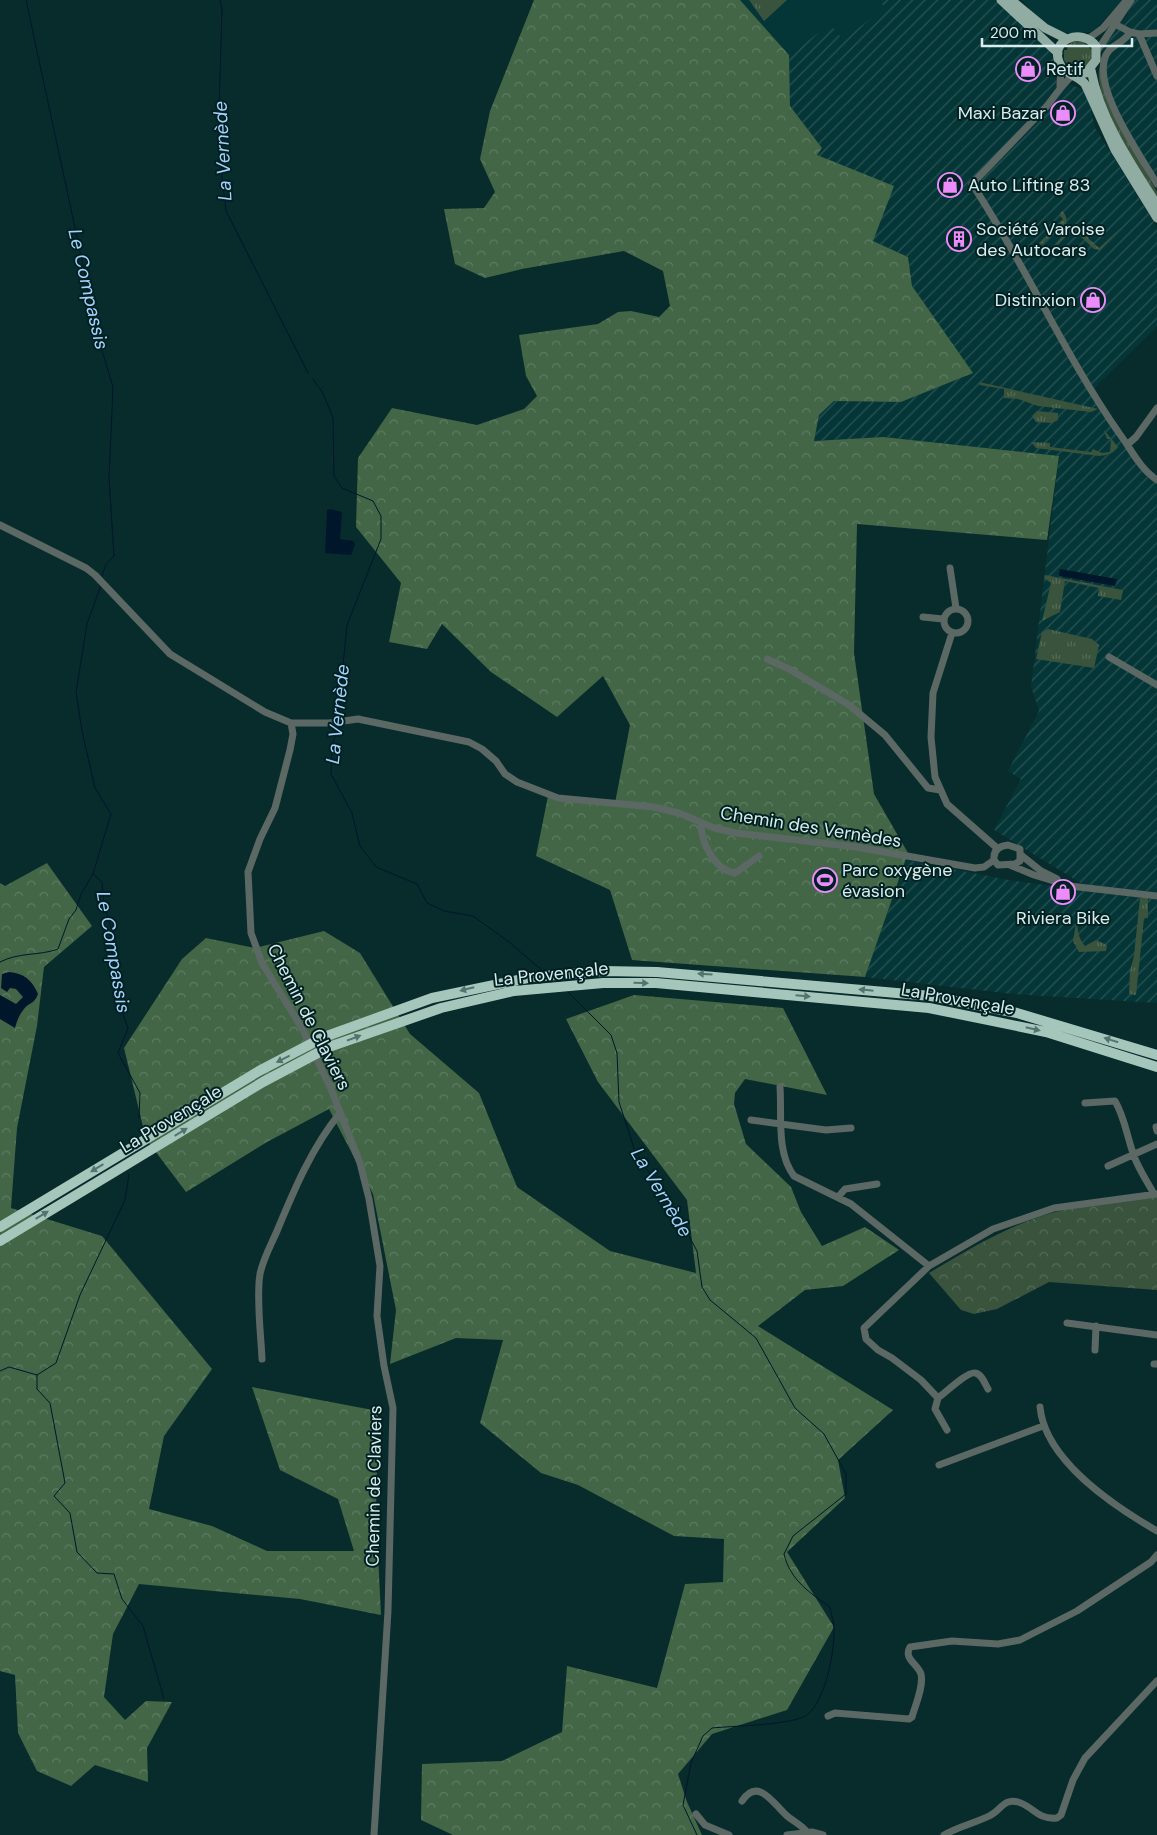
<svg xmlns="http://www.w3.org/2000/svg" width="1157" height="1835" font-family="'DM Sans',sans-serif">
	<defs>
		<pattern id="industrial-furrows" width="10" height="10" patternUnits="userSpaceOnUse" patternTransform="scale(1.25)"><rect width="10" height="10" fill="#053637"/><path d="M-1 1l2-2M0 10L10 0M9 11l2-2" fill="none" stroke="#295354"/></pattern>
		<pattern id="grass-tufts" width="24" height="20" patternUnits="userSpaceOnUse" patternTransform="scale(1.25)"><rect width="24" height="20" fill="#39533c"/><path d="M3 7l-1-3M5 7V3M7 7l1-3M15 17l-1-3M17 17v-4M19 17l1-3" fill="none" stroke="#556c58"/></pattern>
		<pattern id="forest-crowns" width="20" height="18" patternUnits="userSpaceOnUse" patternTransform="scale(1.25)"><rect width="20" height="18" fill="#436647"/><path d="M2 6a3 3 0 1 1 6 0M12 15a3 3 0 1 1 6 0" fill="none" stroke="#5e7c62"/></pattern>
		<pattern id="park-crowns" width="20" height="18" patternUnits="userSpaceOnUse" patternTransform="scale(1.25)"><rect width="20" height="18" fill="#39533c"/><path d="M2 6a3 3 0 1 1 6 0M12 15a3 3 0 1 1 6 0" fill="none" stroke="#556c58"/></pattern>
		<pattern id="garden-dots" width="8" height="8" patternUnits="userSpaceOnUse" patternTransform="scale(1.25)"><rect width="8" height="8" fill="#39533c"/><path d="M2 2h.1M6 6h.1" fill="none" stroke="#556c58" stroke-width="1.8" stroke-linecap="round"/></pattern>
	</defs>
	<rect width="100%" height="100%" fill="#082b2c"/>
	<!-- built -->
	<path fill="#053637" d="M740,0h140l4,8 -41,32 -13,-16 -41,31z
		M1022,0h100l-26,29 -5,3 -26,1 -10,-3 -18,-13z"/>
	<!-- industrial -->
	<path fill="url(#industrial-furrows)" d="M880,0h117l54,52 4,15 11,16 16,6 8,17 5,22 62,99v100l-59,57 -7,12 45,69 13,14 8,5v408l-57,-5 -19,-4 -87,-53 27,-51 -13,-8 31,-60 -8,-24 28,-231 -176,-19 -69,4 5,-26 15,-14 67,1 71,-29 -60,-87 -4,-29 -35,-16 -56,-86 5,-7 -32,-42 -1,-51 41,-31 13,16 41,-32z
		M1127,0h30v187l-52,-97 -5,-26 3,-17 25,-34z
		M906,860l103,20 148,20v103l-144,-9 -148,-17z"/>
	<!-- grass -->
	<path fill="url(#grass-tufts)" d="M749,0h38l-23,21z
		M1073,42h10l9,8 1,10 -7,9h-15l-7,-9v-10h3l1,-5z
		M1101,64l1,10 30,73 25,45v7c-15,-25 -70,-109 -56,-135z
		M979,382l119,27 -7,3 -53,-6 -20,-7 -14,-1v-9l-24,-4z
		M1037,411l21,2v7l-6,3 -16,-1 -4,-6z
		M1104,430l14,17c-5,7 -11,8 -19,9l-63,-8 -5,-6 19,1v4l41,5 2,-3 9,4 8,-1 1,-13h-4z
		M1045,575l78,15 -2,10 -23,-4 1,-8 -34,-7 -5,31 -18,9 9,-38 -7,-5z
		M1048,629l44,10 7,6 -5,23 -58,-9 6,-27z
		M1140,898h8v20h-4l-8,77 -7,-1 1,-23 4,-15z
		M1077,918c0,11 1,20 8,28l11,-6 11,5 -1,6 -27,1 -6,-11z"/>
	<!-- forest -->
	<path fill="url(#forest-crowns)" d="M534,0h206l49,55 1,51 32,42 -5,7 77,31 -21,55 35,16 4,29 61,87 -72,29 -67,-1 -15,14 -5,26 69,-4 176,19 -12,84 -190,-16 -3,129 20,141 34,59 -43,124 -233,-17 -22,-70 -74,-34 12,-60 67,7 15,-78 -27,-49 -46,41 -66,-45 -49,-48 -15,25 -38,-7 12,-59 -45,-56 2,-69 34,-50 85,17 47,-16 13,-13 -11,-20 -7,-41 79,-11 20,-12 13,-1 28,6 11,-11 -7,-35 -39,-20 -102,18 -37,9 -30,-14 -11,-55 40,-1 11,-16 -15,-33 10,-48z
		M47,863l45,63 -48,41 -7,59 -20,102 -6,80 91,28 110,133 -48,67 -15,73 63,17 55,25h87l-16,-52 -58,-29 -28,-83 126,24 -2,102 5,102 -81,-16 -161,-15 -26,50 -9,63 21,23 21,-19 26,1 -25,46 1,34 -53,-17 -24,21 -34,-15 -19,-38 -3,-58 -15,-4v-788l5,3z
		M324,931l36,22 50,81 69,59 38,94 93,64 86,22 -9,-73 -89,-118 -32,-63 68,-24 149,13 44,87 -82,-16 -10,14 -1,11 12,40 45,43 10,25 21,34 43,-19 34,23 -56,36 -38,4 -47,36 135,84 -55,50 7,38 -58,54 47,75 -47,83 -75,24 -34,40 9,28 15,33h-249l-32,-15 1,-56 80,-3 60,-29 5,-66 90,22 28,-104 38,-2 1,-43 -50,-3 -96,-51 -37,-12 -61,-50 23,-83 -47,-2 -66,26 6,-54 -23,-116 -44,-85 -62,33 -81,50 -40,-53 -22,-91 58,-89 24,-21 49,10z"/>
	<!-- park -->
	<path fill="url(#park-crowns)" d="M1157,1196v94l-108,-8 -52,27 -23,5 -13,-4 -32,-37c35,-21 71,-43 110,-56 37,-13 79,-15 118,-21z"/>
	<!-- garden -->
	<path fill="url(#garden-dots)" d="M1062,211c8,7 3,14 3,22l6,-5h6l22,20 24,-22 -23,24 -6,-1 -18,-17 -3,4 -4,-3 -11,12 -2,-1 8,-10 -6,-5 -17,16 -2,-2 24,-24 -4,-4z"/>
	<!-- water -->
	<path fill="#00172b" d="M330,509l12,3 -2,27 13,2 2,3 -4,11 -26,-2 2,-43z
		M1060,569l57,10 -2,7 -56,-10z
		M9,972c15,1 23,8 29,22 -4,11 -9,8 -14,15 -5,6 -7,12 -9,19l-15,-9v-24l16,9 7,-7 -7,-8 -6,-1 -3,4 -6,-4 1,-14z"/>
	<g fill="none" stroke-linecap="round" stroke-linejoin="round">
		<!-- stream -->
		<path stroke="#00172b" stroke-width="1" d="M26,0l74,344 13,43 -4,91 5,78 -8,8 -4,12
			M220,0l2,10 -4,133 8,68 82,162
			M313,379l10,14 10,25 1,58 8,12 31,13 8,15v23l-34,86 -8,80v12
			M340,724l-8,21 -1,29 21,39 8,33 16,21 41,17 10,19 17,8 29,5 36,26 35,30
			M93,874l9,8 2,21 10,36 -1,20 5,41 10,28 -10,25 22,40 -1,25
			M0,962c19,-10 39,-6 58,-13l11,-30 7,-9 5,-16 12,-20 18,-60 -16,-26 -13,-57 -6,-39 11,-68 14,-39
			M567,991l44,44 6,18 2,49 16,49 47,72 15,28 5,36 8,13 46,38 39,70 29,26 22,40v20l-53,42 -9,18c6,26 26,39 46,53 1,7 4,15 4,23 0,23 -8,70 -27,85 -13,10 -76,11 -95,13l-9,8 -12,27 -8,42 14,30
			M0,1371l9,-4 28,8 19,-12 24,-68 45,-95 4,-26
			M37,1375v14l13,14 15,80 -11,13 16,17 7,39 20,21 17,1 8,25 21,27 21,73"/>
		<!-- minor -->
		<path stroke="#5b6864" stroke-width="7" d="M1109,21l21,11 9,2 18,42
			M1130,32c-5,11 -19,12 -24,23 -15,32 35,101 51,129
			M1139,34l18,-1
			M1088,39l15,-11 22,-26 6,-2
			M1097,51l34,-51
			M1074,74c-12,10 -18,21 -28,33l-74,77c53,80 92,170 147,249 12,16 21,36 38,47
			M1060,86l1,-19
			M1128,444l8,-7 21,-29
			M0,525l86,43 9,7 75,79 95,58 26,11h38l29,-4 111,23 13,7 14,12 9,13 12,8 41,16 96,9 25,6 35,15 22,5 120,14 119,21 9,-1 10,-7
			M950,568l6,40
			M944 621a12 12 0 1 1 24 0a12 12 0 1 1-24 0Z
			M923,617l20,2
			M952,633l-19,60 -2,44 4,40 12,27 50,44
			M1109,657l48,28
			M767,659l22,10 60,36 36,30 43,53 12,2
			M291,723l2,11 -3,16 -15,58 -15,31 -12,33 3,61 11,30 41,67 28,59 29,74 9,36 11,67 -3,50 7,50 9,42 -5,203 -14,224
			M701,824c0,18 13,46 34,49l24,-17
			M1008,845l12,4v12l-5,3 -17,1 -4,-5c-1,-10 5,-14 14,-15z
			M1021,855l20,16 16,8
			M1010,865l24,10 36,11 87,10
			M780,1087c2,28 -4,66 14,89l57,28 78,62
			M1085,1103l30,-2c10,17 12,36 19,55 5,14 13,25 20,38
			M751,1120l75,10 25,-2
			M1156,1127l1,4
			M1108,1166l49,-22
			M838,1197l7,-8 32,-5
			M1067,1323l90,12
			M1095,1350l1,-24
			M262,1359c-1,-24 -6,-62 -2,-85 3,-15 11,-29 17,-43 17,-41 35,-84 63,-118
			M1154,1364h3
			M988,1389c-3,-5 -6,-15 -13,-16 -7,-2 -30,20 -37,25l-17,-18 -29,-22 -14,-8 -12,-11 -2,-11 65,-62 64,-37 61,-21 103,-14
			M938,1398l-3,11 12,21
			M1040,1407c5,54 74,99 117,124
			M939,1465l104,-39
			M828,1716l7,-3 74,6 3,-2c3,-11 12,-31 9,-43 -3,-10 -18,-15 -11,-27l42,-6 46,3 22,-4 57,-29 74,-49 6,-7
			M742,1801c16,-24 31,2 43,13 7,7 16,10 22,18
			M696,1814l9,11 24,10
			M787,1835l25,-3 11,3
			M944,1835c15,-9 32,-12 47,-20 10,-5 13,-17 27,-13 15,4 19,18 39,16l4,-3 12,-35 12,-22 72,-77"/>
		<!-- major -->
		<path stroke="#91aca2" stroke-width="9" d="M1001,0l57,53
			M1011,0l34,28 22,11
			M1091,70c9,49 40,94 66,135
			M1074,74l12,-1 10,-13v-14c-15,-19 -46,-6 -37,16 4,12 19,13 26,22l30,66 42,68"/>
		<!-- highway -->
		<path stroke="#a5c6bb" stroke-width="10" d="M0,1227l259,-156 65,-34 108,-39 100,-21 71,-6 54,1 274,24 86,17 140,42
			M0,1241l263,-159 66,-35 112,-39 73,-17 89,-8h53l273,25 117,24 111,35"/>
	</g>
	<!-- one-way arrows -->
	<defs><path id="oneway-solid" d="M-6-.8H1V-3.2L6.5 0L1 3.2V.8H-6Z" transform="scale(1.25)"/></defs>
	<g fill="#52746e">
		<use href="#oneway-solid" transform="translate(705 974) rotate(-176)"/>
		<use href="#oneway-solid" transform="translate(641 983) rotate(1)"/>
		<use href="#oneway-solid" transform="translate(467 989) rotate(166)"/>
		<use href="#oneway-solid" transform="translate(866 990) rotate(-174)"/>
		<use href="#oneway-solid" transform="translate(803 996) rotate(5)"/>
		<use href="#oneway-solid" transform="translate(1033 1029) rotate(13)"/>
		<use href="#oneway-solid" transform="translate(354 1038) rotate(-21)"/>
		<use href="#oneway-solid" transform="translate(1111 1040) rotate(-163)"/>
		<use href="#oneway-solid" transform="translate(283 1059) rotate(153)"/>
		<use href="#oneway-solid" transform="translate(181 1132) rotate(-31)"/>
		<use href="#oneway-solid" transform="translate(97 1168) rotate(149)"/>
		<use href="#oneway-solid" transform="translate(42 1215) rotate(-31)"/>
	</g>
	<!-- icons -->
	<defs>
		<symbol id="shop-ring" viewBox="-11 -11 22 22"><circle r="9.5" fill="#002122" stroke="#ec8cfa" stroke-width="1.5"/><path d="M-5-2.5h2.3a2.7 3.5 0 0 1 5.4 0H5L5.5 6h-11ZM-1.5-2.5h3a1.5 2.3 0 0 0-3 0Z" fill="#ec8cfa"/></symbol>
		<symbol id="building-ring" viewBox="-11 -11 22 22"><circle r="9.5" fill="#002122" stroke="#ec8cfa" stroke-width="1.5"/><path d="M-4-6H4V6H1V3H-1V6H-4ZM-2.5-4.3h1.7v1.8h-1.7ZM.8-4.3h1.7v1.8H.8ZM-2.5-1h1.7V.8h-1.7ZM.8-1h1.7V.8H.8Z" fill="#ec8cfa"/></symbol>
		<symbol id="stadium-ring" viewBox="-11 -11 22 22"><circle r="9.5" fill="#002122" stroke="#ec8cfa" stroke-width="1.5"/><path d="M0-5a6.5 5 0 1 0 0 10a6.5 5 0 1 0 0-10ZM-3.5-1.8h7v3.6h-7Z" fill="#ec8cfa"/></symbol>
	</defs>
	<g fill-rule="evenodd">
		<use href="#shop-ring" x="1014" y="55" width="28" height="28"/>
		<use href="#shop-ring" x="1049" y="99" width="28" height="28"/>
		<use href="#shop-ring" x="936" y="171" width="28" height="28"/>
		<use href="#building-ring" x="945" y="225" width="28" height="28"/>
		<use href="#shop-ring" x="1079" y="286" width="28" height="28"/>
		<use href="#stadium-ring" x="811" y="866" width="28" height="28"/>
		<use href="#shop-ring" x="1049" y="878" width="28" height="28"/>
	</g>
	<g text-anchor="middle" stroke-width="4" stroke-linejoin="round" paint-order="stroke">
		<!-- poi labels -->
		<g font-size="18" fill="#daeced" stroke="#002122" text-anchor="start">
			<text x="1046" y="75">Retif</text>
			<text x="1046" y="119" text-anchor="end">Maxi Bazar</text>
			<text x="968" y="191">Auto Lifting 83</text>
			<text x="976" y="235">Société Varoise<tspan x="976" dy="21">des Autocars</tspan></text>
			<text x="1076" y="306" text-anchor="end">Distinxion</text>
			<text x="842" y="876">Parc oxygène<tspan x="842" dy="21">évasion</tspan></text>
			<text x="1063" y="924" text-anchor="middle">Riviera Bike</text>
		</g>
		<!-- street labels -->
		<g font-size="18" fill="#daeced" stroke="#002122">
			<text transform="translate(811 827) rotate(9)" y="6">Chemin des Vernèdes</text>
			<text transform="translate(551 974) rotate(-6)" y="6">La Provençale</text>
			<text transform="translate(958 999) rotate(10)" y="6">La Provençale</text>
			<text transform="translate(309 1017) rotate(63)" y="6">Chemin de Claviers</text>
			<text transform="translate(171 1119) rotate(-31)" y="6">La Provençale</text>
			<text transform="translate(374 1486) rotate(-89)" y="6">Chemin de Claviers</text>
		</g>
		<!-- water labels -->
		<g font-size="19" font-style="italic" fill="#a5d1fc" stroke="#002122">
			<text transform="translate(222 151) rotate(-93)" y="7">La Vernède</text>
			<text transform="translate(89 289) rotate(77)" y="7">Le Compassis</text>
			<text transform="translate(337 714) rotate(-84)" y="7">La Vernède</text>
			<text transform="translate(114 952) rotate(80)" y="7">Le Compassis</text>
			<text transform="translate(662 1192) rotate(59)" y="7">La Vernède</text>
		</g>
	</g>
	<!-- scale -->
	<path d="M982 38v8h150v-8" fill="none" stroke="#daeced" stroke-width="2.5"/>
	<text x="990" y="38" font-size="15" fill="#daeced" stroke="#002122" stroke-width="4" paint-order="stroke">200 m</text>
</svg>
